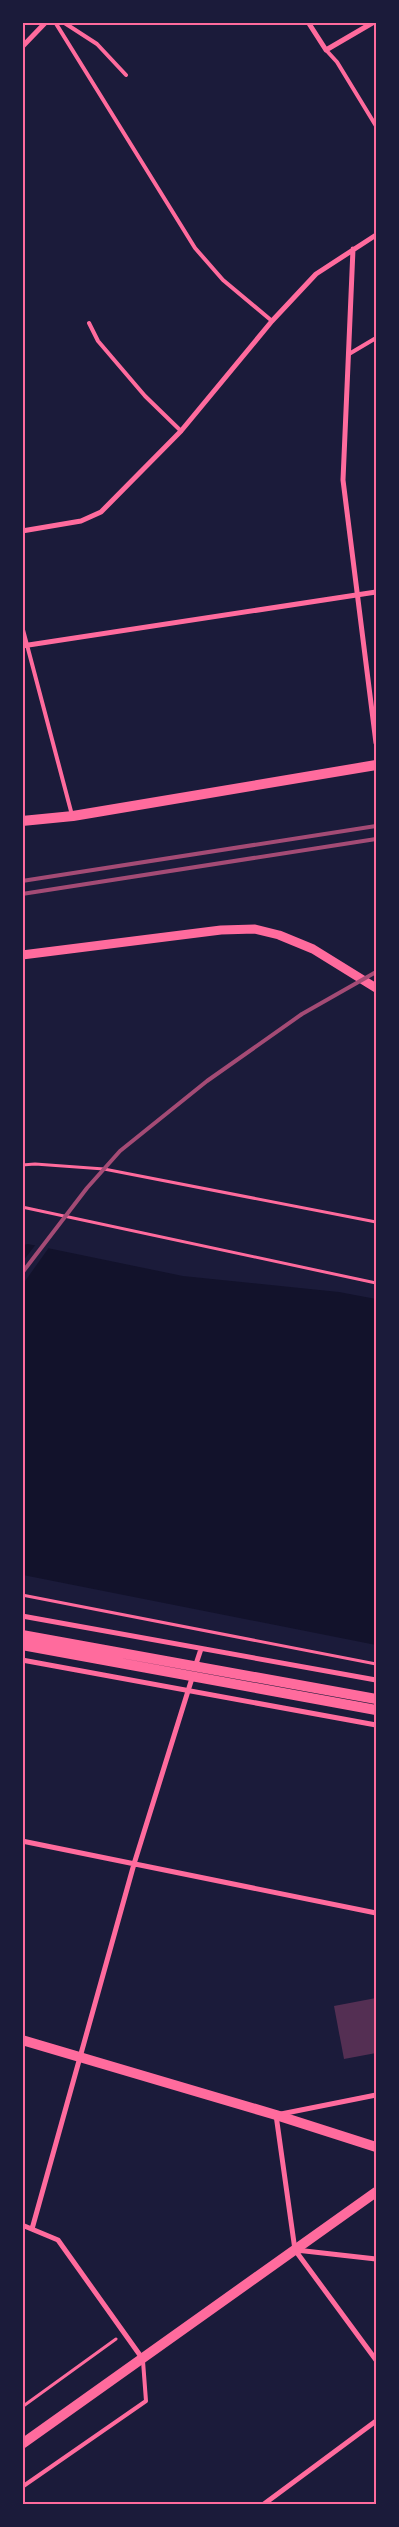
<svg xmlns="http://www.w3.org/2000/svg" width="399" height="2527" font-family="Raleway,sans-serif">
	<rect width="100%" height="100%" fill="#1b1b3a"/>
	<!-- water -->
	<path fill="#12122b" d="M28,1244l155,32 156,16 37,7v346l-353,-70v-330z"/>
	<!-- pier -->
	<path fill="#1b1b3a" d="M37,1243l13,3 -27,38v-23z"/>
	<!-- building -->
	<path fill="#542f53" d="M376,1998v55l-32,6 -10,-53z"/>
	<g fill="none" stroke-linecap="round" stroke-linejoin="round">
		<!-- path -->
		<path stroke="#ff6b9d" stroke-width="3" d="M22,1165l13,-1 69,5 272,53
			M22,1207l354,76
			M22,1595l354,69
			M22,2407l94,-68"/>
		<!-- service -->
		<path stroke="#ff6b9d" stroke-width="4" d="M55,22l140,226 28,32 49,41
			M63,22l34,22 29,31
			M326,50l11,12 39,64
			M89,323l9,18 47,55 36,35
			M349,354l27,-16
			M22,626l50,189
			M22,2487l124,-86 -3,-40"/>
		<!-- minor -->
		<path stroke="#ff6b9d" stroke-width="5" d="M308,22l18,28 48,-28
			M22,47l24,-25
			M353,249l-10,231 33,263
			M22,531l59,-10 20,-9 80,-81 91,-110 44,-47 60,-39
			M22,646l354,-54
			M22,1616l354,64
			M22,1660l354,65
			M195,1667l6,-18
			M22,1841l354,72
			M376,2095l-100,20 19,135 81,110
			M22,2225l36,15 84,118
			M32,2229l102,-365 59,-189
			M296,2250l80,9
			M264,2504l112,-83"/>
		<!-- tertiary -->
		<path stroke="#ff6b9d" stroke-width="9" d="M22,955l199,-25 34,-1 24,6 34,14 63,39"/>
		<!-- secondary -->
		<path stroke="#ff6b9d" stroke-width="10" d="M22,821l51,-5 303,-51
			M22,1635l354,64
			M22,1645l354,65
			M22,2040l254,75 100,32
			M22,2444l354,-252"/>
		<!-- rail -->
		<path stroke="#a44b75" stroke-width="4" d="M22,881l354,-55
			M22,894l354,-55
			M22,1273l65,-85 33,-37 87,-70 95,-67 74,-42"/>
	</g>
	<!-- border -->
	<rect width="399" height="2527" fill="none" stroke="#1b1b3a" stroke-width="48"/>
	<rect x="24" y="24" width="351" height="2479" fill="none" stroke="#ff6b9d" stroke-width="2"/>
</svg>
